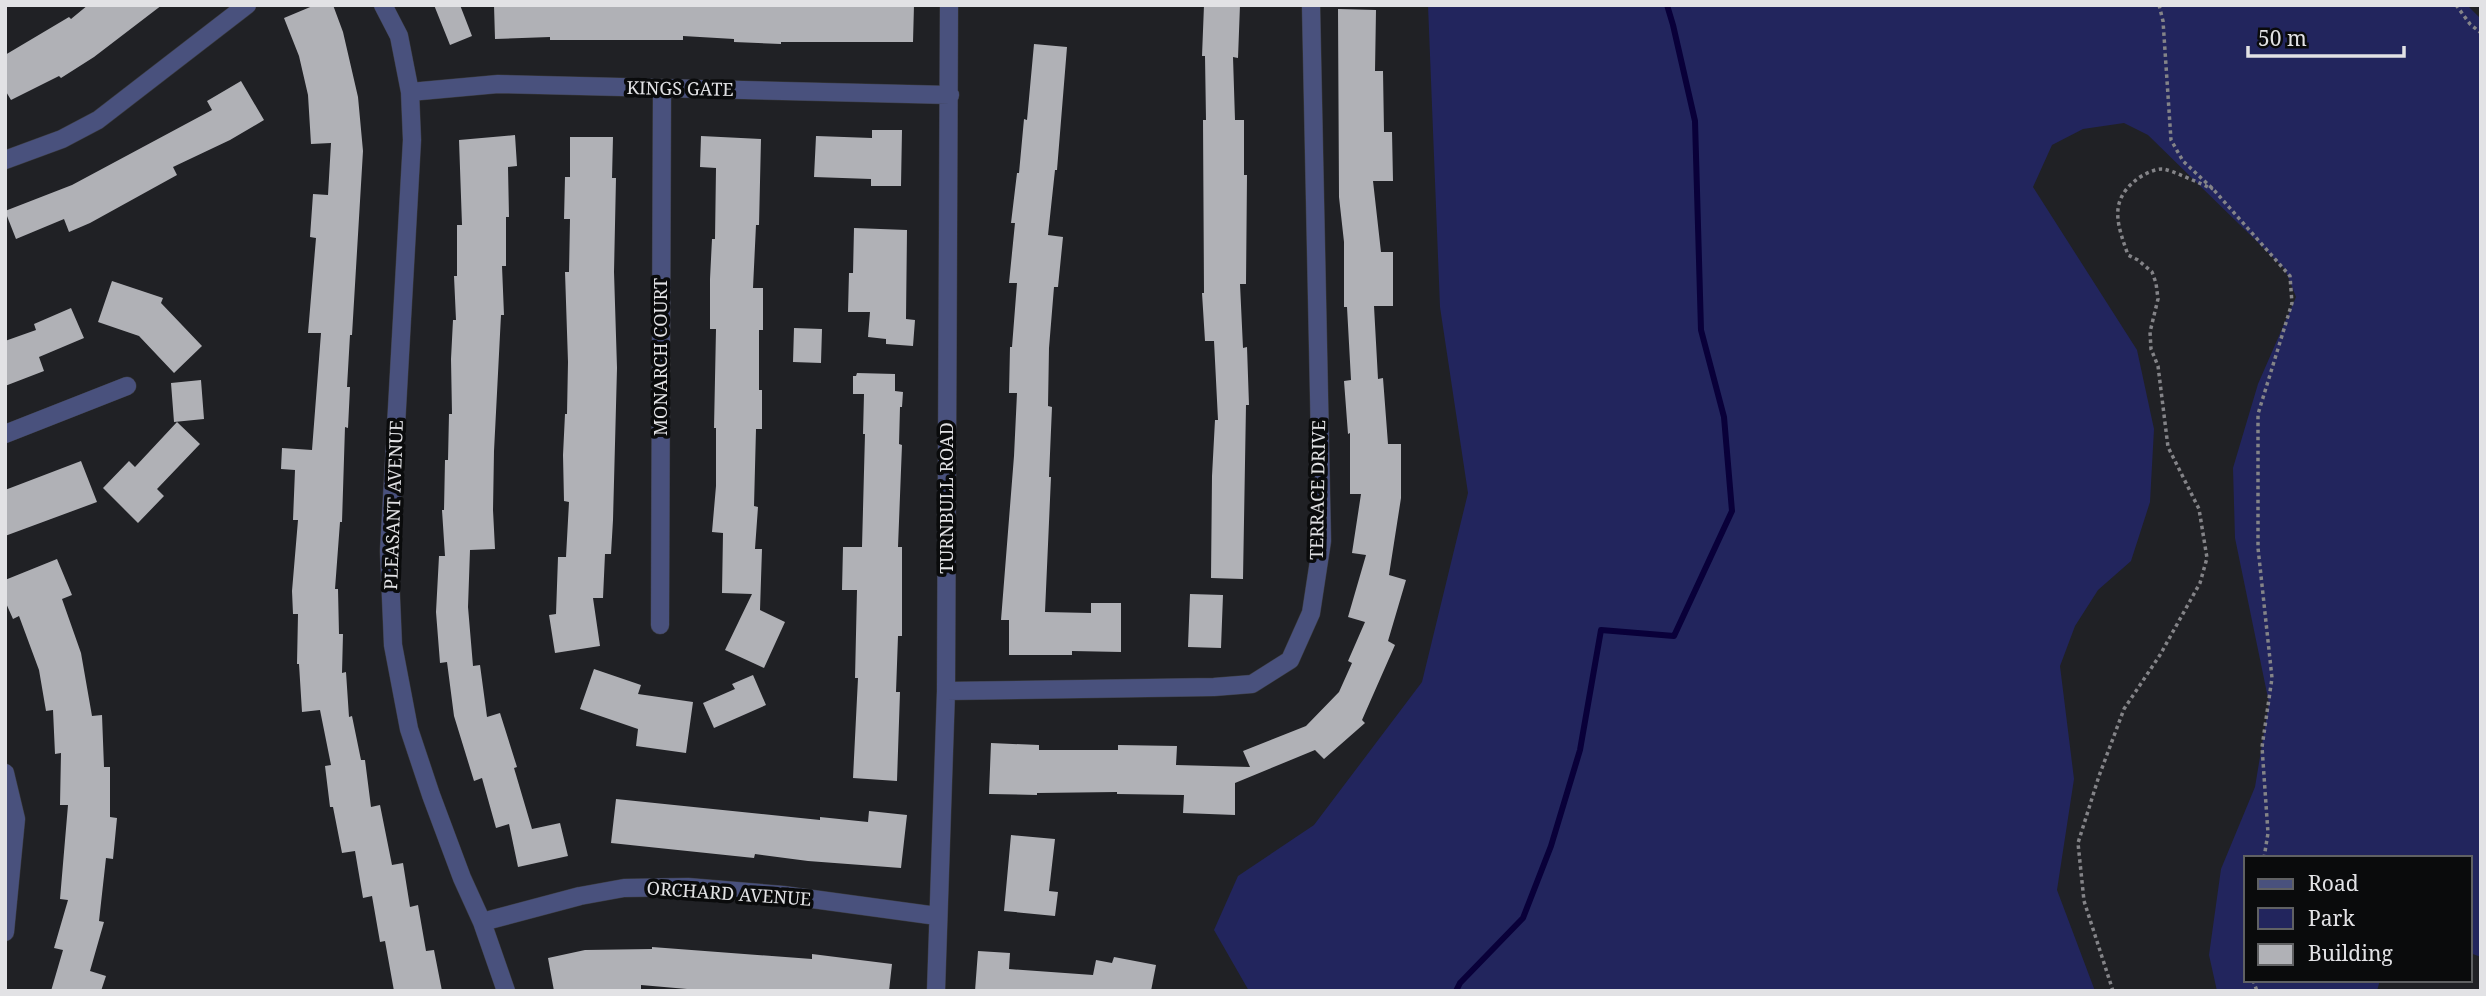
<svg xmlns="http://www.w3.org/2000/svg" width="2486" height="996" font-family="'Noto Serif',serif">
	<rect width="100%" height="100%" fill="#202125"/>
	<!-- green -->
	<path fill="#22255d" d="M1428,5h1039l14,14v938l-11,-4v-95h-224v122h134l-3,11h-160l-8,-36 12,-86 34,-82 14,-84 -34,-165 -2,-70 25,-84 38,-87 -11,-28 -137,-134 -24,-12 -41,6 -31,16 -19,42 104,163 17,79 -4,73 -19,59 -33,29 -23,36 -15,40 14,113 -17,111 38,101h-846l-35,-61 24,-54 76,-51 108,-143 46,-189 -28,-186z"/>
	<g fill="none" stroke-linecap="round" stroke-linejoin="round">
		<!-- stream -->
		<path stroke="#090039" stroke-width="6" d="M1456,991l4,-8 63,-65 28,-72 29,-96 21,-120 73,6 58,-125 -8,-94 -23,-87 -6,-209 -22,-96 -6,-20"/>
	</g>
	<!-- building -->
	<path fill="#b0b1b6" d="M88,5h74l-68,52 -33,21 -2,-2 -48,24 -6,-10v-35l64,-38 2,2z
		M315,5h18l10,27 15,65 5,54 -11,184h-2l-3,52h3l-2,41 -3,-1 -3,95h-2l-5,67h3l1,45h4l-1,39 4,-1 3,45 3,-1 9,44h4l6,47 9,-2 12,60 11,-2 7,44 8,-2 8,46 8,-1 8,41h-48l-9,-50 -5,1 -8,-46 -9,2 -8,-47 -13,2 -9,-46h-3l-5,-41 6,-1 -11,-55 -18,2 -3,-48h-2l1,-50h-5l-1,-23 6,-71h-5l2,-50 -14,-1 1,-21 30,2 9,-117h-13l8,-95 -6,-1 3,-43 15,1 3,-52 -20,1 -3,-49 -9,-39 -15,-38z
		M434,5h26l12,31 -22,9z
		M494,5h420l-1,37h-132v2l-47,-2v-3l-51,-3v4h-133v-3l-55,2z
		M1204,5h36l-2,53 -5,-1 2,63h9v55h3l-1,109h-6l3,64 4,-1 2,58h-3l-3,174 -32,-1 1,-102 3,-56h3l-4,-79h-9l-3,-48h2l-1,-173h3l-1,-64h-3z
		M1338,9l38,1 -1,61h8l1,61h8l1,49h-20l8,71h12v54h-19l4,73 5,-1 5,66h13v54l-12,77 17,5 -18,61 7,4 -33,75 3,3 -41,36 -9,-9 -80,33v32l-52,-2 1,-18 -67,-1v-2l-80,1v2l-48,-1 2,-51 48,2v5h79v-5l59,1 -1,19 74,2 -7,-16 63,-25 33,-34 13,-29 -4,-2 17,-39 -17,-5 18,-62 -14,-2 9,-59h-11v-61l-2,1 -4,-53 7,-1 -4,-73h-3v-65l-5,-45z
		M1034,44l33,3 -10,123h-2l-7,65 15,2 -5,50h-4l-5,61 -1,58 4,1 -3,70h2l-6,135 46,1v-10h30v49l-49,-1v4h-63v-35h-8l13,-164 3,-63h-8l1,-46h2l5,-64h-8l6,-60h-4l6,-50h2l5,-54 3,1z
		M241,81l23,39 -34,20 -57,27 4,8 -87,48 -21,9 -5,-13 -48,20 -11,-28 67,-26 140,-75 -5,-9z
		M872,130h30l-1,56h-30v-7l-57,-2 2,-41 56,2z
		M515,135l2,31 -9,1 1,50h-3v49h-4l2,49h-3l-7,136 -1,59 2,39 -25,1 -2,57 5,59 7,-1 7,52 13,-4 17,54 -3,1 18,61 28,-6 8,33 -50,11 -9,-43 -13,4 -14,-50 -8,3 -20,-65 -7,-54 -7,1 -4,-51 3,-56h6l-3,-46h2l1,-50h3l1,-46h3l-1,-55 2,-39h3l-2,-44h3v-51h5l-3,-85z
		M701,136l60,3 -2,86h-3l-3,63h10v42h-4v60h3v39h-6l-2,77 4,1 -3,42h7l-2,61 25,12 -21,46 -39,-18 27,-56 -30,-1 1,-60 -11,-1 4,-46v-58h-2l2,-99h-6v-50l2,-40h3l1,-71 -16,-1z
		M570,137h43l-1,41h4l-2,94 3,96 -4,152 -2,34h-6l-2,44h-10l7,48 -45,7 -6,-38 7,-1 2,-57h8l3,-55 -5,-1 -1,-46 2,-41h2l1,-52 -3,-90h4l1,-53h-6l1,-42h5z
		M854,228l53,2 -1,89 9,1 -2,26 -27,-2v-5l-18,-2 2,-25h-22l1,-39h4z
		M112,281l51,17 -2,5 41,43 -28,27 -35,-37 -41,-14z
		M71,308l13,30 -45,19 5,14 -39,15v-45l31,-11 -2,-6z
		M794,328l28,1 -1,34 -28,-1z
		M857,373l38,1v17l8,1 -1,15h-2l-1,37 3,1 -4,102h4v89h-4l-2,56h4l-3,89 -44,-3 5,-100h-3l2,-88h-15l1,-43h19l3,-113h-2l1,-40h-11v-18h3z
		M201,380l3,39 -30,3 -3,-39z
		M177,422l23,22 -43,45 7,7 -26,27 -35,-35 26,-27 6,6z
		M81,461l16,41 -92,34v-46z
		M57,559l15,36 -10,4 19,54 11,63 10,-1 2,52h6v50l7,1 -4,41 -7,-1 -7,63 5,1 -14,49 16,5 -5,15h-50l12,-41 -9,-2 14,-48 -8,-1 8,-94h-8l1,-52 -6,1 -2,-44 -7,1 -7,-41 -20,-54 -6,3 -8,-18v-21z
		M1190,594l33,1 -2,53 -33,-1z
		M594,669l47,16 -3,9 55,8 -7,51 -50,-7 2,-17 -58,-20z
		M753,675l13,30 -52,23 -11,-25 32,-14 -3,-5z
		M616,799l204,21v-3l48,5 1,-11 38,4 -6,53 -93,-7 -53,-7 -1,4 -143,-15z
		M1011,835l44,4 -6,52 9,1 -3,24 -51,-5z
		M652,947l160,12v-5l80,10 -3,27h-179l-69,-6v5l-87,1 -6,-33 37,-8 67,-1z
		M978,951l32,2 -1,16 84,6 3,-15 16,3 2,-6 42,8 -5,26h-176z"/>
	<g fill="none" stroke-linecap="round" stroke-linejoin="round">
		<defs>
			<path id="minor" d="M383,5l16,31 11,56 2,48 -23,411 4,94 16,84 22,66 31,83 20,44 24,69
				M410,92l88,-8 452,11
				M5,160l57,-21 36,-19 149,-115
				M5,434l122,-48
				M660,625l2,-536
				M946,691l268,-4 38,-3 38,-24 21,-47 11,-72 -11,-536
				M5,773l11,46 -11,113
				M482,922l98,-26 44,-8 64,-1 95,8 154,21
				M936,991l10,-300 3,-686"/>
		</defs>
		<!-- minor casing -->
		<use href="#minor" stroke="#3b3c40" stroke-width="19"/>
		<!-- path -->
		<path stroke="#848488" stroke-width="3.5" stroke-dasharray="3.5 3.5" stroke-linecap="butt" d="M2159,5l4,16 8,119 12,21 30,28 77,87 2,27 -34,111v134l14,130 -10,69 6,86 -4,25
			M2456,5l14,19 11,9
			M2253,980l4,11
			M2113,991l-29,-90 -6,-58 21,-67 25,-67 36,-54 40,-72 7,-25 -8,-49 -31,-62 -10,-81 -7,-17 -1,-17 8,-33 -2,-16 -4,-11 -14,-12 -10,-5c-10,-29 -20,-53 8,-75 6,-5 18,-11 26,-11 8,0 41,16 51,20"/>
		<!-- minor -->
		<use href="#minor" stroke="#49517d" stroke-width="18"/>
	</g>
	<g text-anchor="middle" stroke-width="7" stroke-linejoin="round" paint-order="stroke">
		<!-- street labels -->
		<g font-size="18" fill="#e2e2e5" stroke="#0a0b0c">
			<text transform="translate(680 89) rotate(1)" y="6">KINGS GATE</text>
			<text transform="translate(661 357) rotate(-90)" y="6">MONARCH COURT</text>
			<text transform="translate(1318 490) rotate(-89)" y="6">TERRACE DRIVE</text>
			<text transform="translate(947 498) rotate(-90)" y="6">TURNBULL ROAD</text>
			<text transform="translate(394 505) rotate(-88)" y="6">PLEASANT AVENUE</text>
			<text transform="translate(729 894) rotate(4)" y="6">ORCHARD AVENUE</text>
		</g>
	</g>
	<!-- border -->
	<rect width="2486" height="996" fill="none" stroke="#e2e2e5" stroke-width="14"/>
	<!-- legend -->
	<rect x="2244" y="856" width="228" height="126" fill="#0a0b0c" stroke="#606163" stroke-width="2"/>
	<rect x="2258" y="879" width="35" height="10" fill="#49517d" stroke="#606163" stroke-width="2"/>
	<text x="2308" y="891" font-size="21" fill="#e2e2e5">Road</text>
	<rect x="2258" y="908" width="35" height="21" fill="#22255d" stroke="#606163" stroke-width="2"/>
	<text x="2308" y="926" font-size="21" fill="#e2e2e5">Park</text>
	<rect x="2258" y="944" width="35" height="21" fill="#b0b1b6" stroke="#606163" stroke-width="2"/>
	<text x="2308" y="961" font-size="21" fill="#e2e2e5">Building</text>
	<!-- scale -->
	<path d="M2248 46v10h156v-10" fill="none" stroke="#e2e2e5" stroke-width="3.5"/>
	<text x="2258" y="46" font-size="21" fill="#e2e2e5" stroke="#0a0b0c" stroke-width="5" paint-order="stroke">50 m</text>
</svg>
